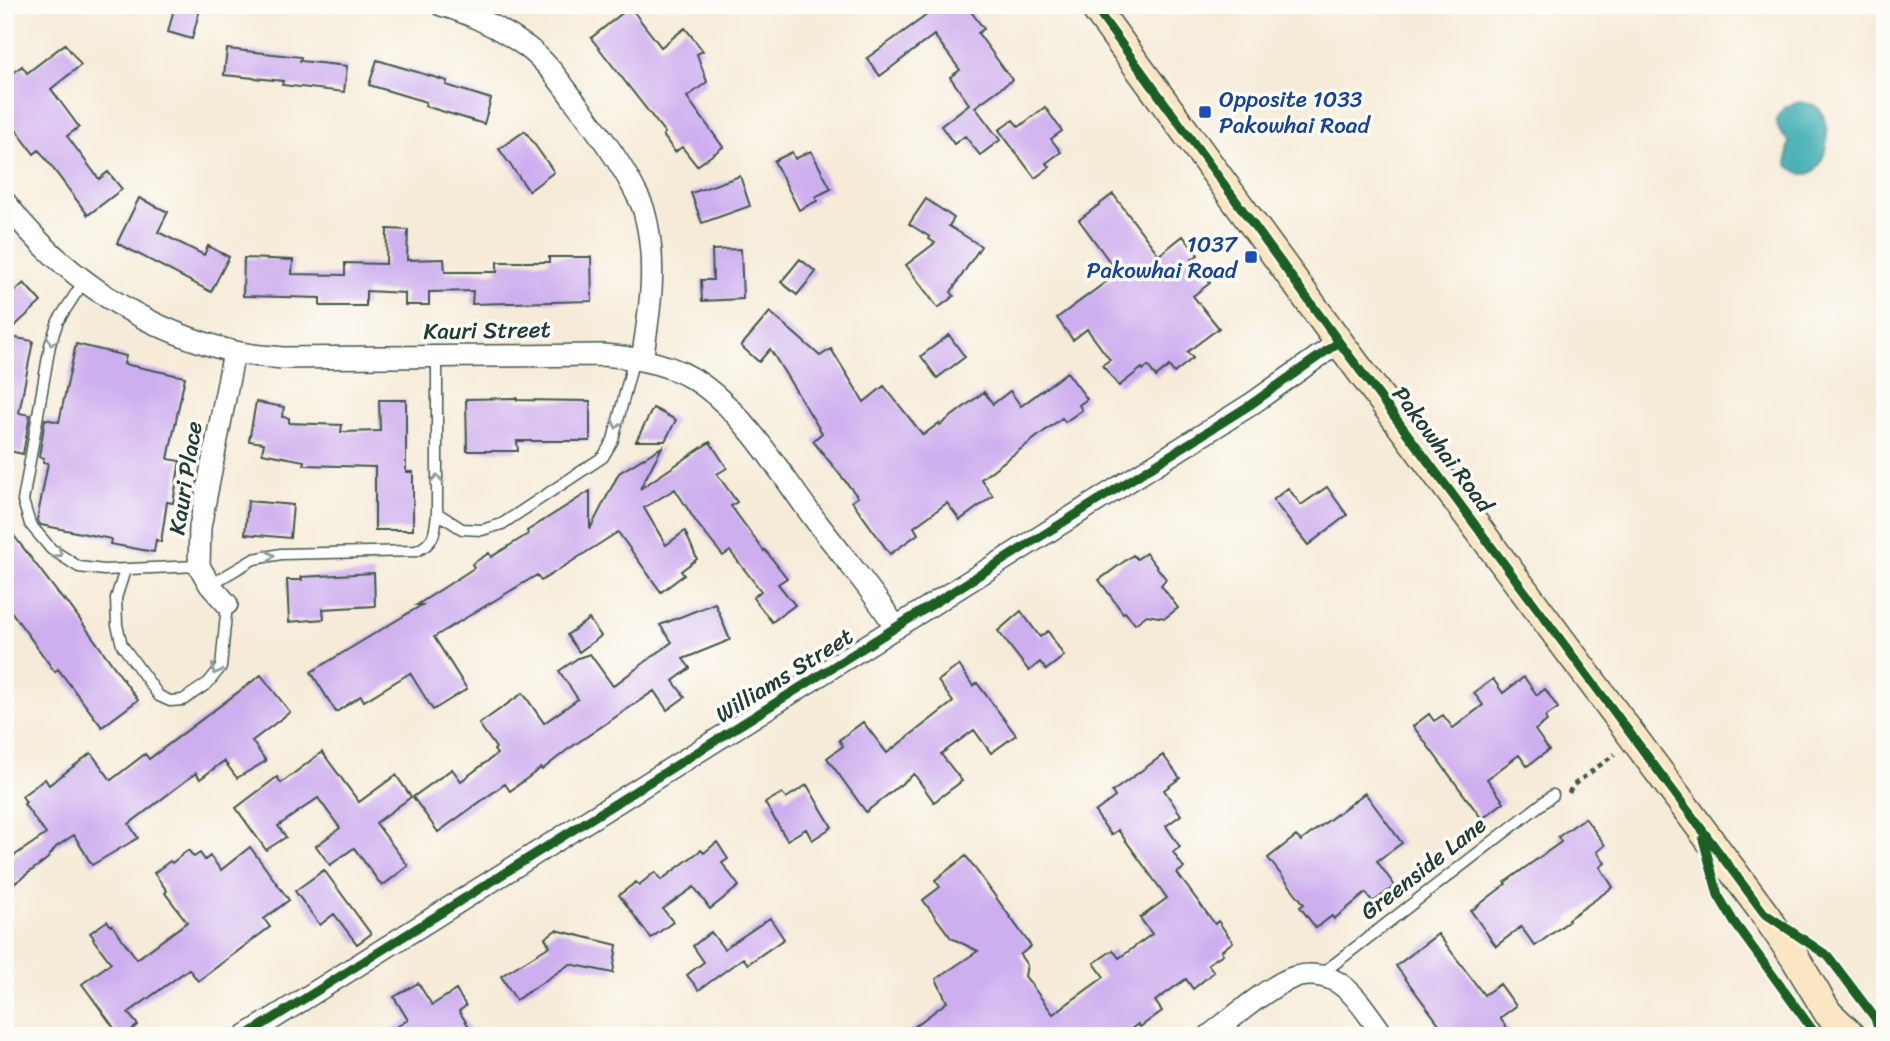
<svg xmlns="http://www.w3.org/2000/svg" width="1890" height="1041" font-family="Sriracha,sans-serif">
	<rect width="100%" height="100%" fill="#fdfcf7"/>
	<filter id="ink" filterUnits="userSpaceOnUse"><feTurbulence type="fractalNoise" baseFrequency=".0143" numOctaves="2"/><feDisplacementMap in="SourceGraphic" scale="14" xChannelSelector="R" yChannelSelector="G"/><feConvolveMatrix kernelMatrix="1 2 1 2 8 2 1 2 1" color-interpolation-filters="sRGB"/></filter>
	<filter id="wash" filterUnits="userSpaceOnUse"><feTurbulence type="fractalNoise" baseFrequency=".00686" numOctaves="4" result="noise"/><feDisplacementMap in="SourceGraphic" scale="28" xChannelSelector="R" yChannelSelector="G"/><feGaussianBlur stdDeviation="1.57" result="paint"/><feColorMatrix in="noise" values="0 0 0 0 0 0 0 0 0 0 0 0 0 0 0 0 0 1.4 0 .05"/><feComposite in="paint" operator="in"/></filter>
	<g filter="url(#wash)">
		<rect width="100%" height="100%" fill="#f6ebd8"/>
		<!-- water -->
		<path fill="#3aacb3" stroke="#2c7474" stroke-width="2" d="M1801,102c5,2 12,2 16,5 21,18 6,94 -30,57l2,-23c-21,-17 -13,-34 12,-39z"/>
		<g id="blocks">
			<!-- building -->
			<path fill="#cdaeef" d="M175,5h26l-9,34 -24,-7z
				M941,5h25l18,24 -6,4 34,47 -37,27 25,33 -20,15 -15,-19 -11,8 -13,-18 28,-22 -19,-27 10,-7 -26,-35 -54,41 -13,-18z
				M630,7l31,40 24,-19 18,23 -6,3 10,28 -20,15 36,50 -26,19 -15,-19 -7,5 -12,-17 2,-2 -74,-95z
				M65,44l16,21 -30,24 28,38 -12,9 32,43 9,-7 14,17 -34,26 -49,-65 -5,4 -29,-39v-36l17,-13 5,7z
				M227,49l74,8 -1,4 47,5 -3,26 -62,-7 1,-4 -59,-6z
				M377,60l70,21 -1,4 45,14 -7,25 -59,-18 1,-4 -57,-17z
				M1045,107l17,24 -11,8 10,13 -15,11 4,4 -15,11 -36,-48 14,-10 6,7z
				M525,131l29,41 -25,19 -30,-42z
				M811,151l20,38 -16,8 2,4 -18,9 -25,-49 18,-9 3,7z
				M740,176l10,30 -48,17 -11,-30z
				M1113,194l46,61 24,-19 15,19 -6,4 18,24 -17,13 26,32 -32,24 6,6 -19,15 -5,-7 -13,11 -8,-11 -5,4 -1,-2 -23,18 -17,-21 8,-5 -23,-31 -14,11 -16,-22 61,-45 -39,-53z
				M139,198l29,14 -10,20 46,23 4,-9 21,11 -18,35 -94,-49z
				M926,199l28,19 -5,8 32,20 -30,46 3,4 -16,12 -32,-43 29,-22 -6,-4 1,-2 -21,-13z
				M387,229l21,1 -1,30 37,-1 1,13h52v-10h52v-5h42l1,44 -120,3 1,-13 -44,1v13h-24v-12l-39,-2v15h-46v-8l-77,-2 1,-38 49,2 -1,14 53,1v-12l41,1z
				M741,249l2,50 -41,2 -1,-21h12l-1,-30z
				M800,259l16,13 -19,23 -16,-13z
				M24,283l17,19 -36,33v-35z
				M770,312l50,44 11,-7 33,53 20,-16 39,49 16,-12 1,2 44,-33 9,12 17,-13 11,15 46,-34 20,27 -8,6 3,5 -17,12 -3,-4 -81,61 12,17 -33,24 -13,-17 -33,24 4,7 -28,20 -38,-53 6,-4 -45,-56 9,-8 -52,-84 -11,13 -18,-16z
				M949,335l16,22 -28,21 -16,-22z
				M5,336l28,5 -14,72 11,2 -7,39 -18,-4z
				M76,344l50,12 -2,8 61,13 -17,82 12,2 -7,42 -6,-1 -6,40 -5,-2 -2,12 -44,-8 1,-5 -70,-14 -4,-5 11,-57 -5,-1 1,-4 -5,-1 6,-38 14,3z
				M517,398v2l73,1v40h-73l1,10h-51l-1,-52z
				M379,400h27v72h7v58h-38v-63l-71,-2v-4l-42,-8 2,-10 -15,-2 7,-39 28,5 -2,10 7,1v5l53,2 -1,7 39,-1z
				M653,408l23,12 -11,21h-29z
				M710,442l17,26 -10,6 20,28 -6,4 33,45 1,-1 22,28 -9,6 17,21 -23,17 -19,-24 8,-7 -31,-40 -7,5 -8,-10 -19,-24 -21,-33 -31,19 22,37 19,-14 12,28 -16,12 3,4 -23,17 -43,-60 -77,49 -4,-6 -103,62 33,52 -34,21 -23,-37 -46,28 -3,-5 -25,16 -25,-40 96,-58 -2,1 17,-10h-5l57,-37 -2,-4 17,-11 2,4 37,-23 -1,-3 63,-40v38l29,-56 43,-26 -22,42z
				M1327,487l20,28 -39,30 -35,-45 15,-12 13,17z
				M248,501l45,4 -3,33 -45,-4z
				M5,524l59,77 1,-2 73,101 -36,27 -44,-58 -3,3 -50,-69z
				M1146,553l20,26 -5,6 17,23 -13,10 -18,-3 -12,9 -10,-12 -2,1 -24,-33 34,-25 4,4z
				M374,573l1,33 -52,3 1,10 -35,3 -2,-42h15l-1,-3z
				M715,603l15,37 -47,19 7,9 -17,13 12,16 -18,13 -13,-19 -87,59 -25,20 -1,-2 -31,23 -5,-7 -67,48 -25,-35 39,-28 9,12 36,-27 -3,-4 2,-2 -17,-24 44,-31 21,30 34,-24 -19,-28 19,-13 12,-4 23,32 59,-44 -12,-17z
				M1021,611l19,26 8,-6 16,25 -18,14 -6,-8 -11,9 -31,-40z
				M589,619l12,17 -22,16 -12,-17z
				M959,665l14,21 4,-3 39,52 -25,18 -17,-23 -33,24 21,27 -28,21 -20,-28 -48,38 -39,-54 16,-12 -4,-6 24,-18 24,31 66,-51 -15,-21z
				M261,675l29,37 -38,29 14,20 -29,17 -13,-17 -24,18 -4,-6 -67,51 9,14 -46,27 -18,-30 -18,12 -9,12 -32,24 -10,-13v-8l41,-28 -22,-30 2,-2 -4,-6 23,-17 4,6 42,-32 20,27 34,-26 4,5z
				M1524,677l13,18 8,-6 13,19 -13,9 2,4 -12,9 14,20 -22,16 -8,-11 -32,24 17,23 -22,17 -69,-93 16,-12 5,7 9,-6 10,13 30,-23 -9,-12 19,-14 10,14z
				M322,752l37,50 37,-27 15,22 -35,26 32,43 -26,20 -28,-38 -24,17 -14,-19 24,-18 -22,-30 -40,28 8,11 -20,13 -30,-42 41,-31 4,6z
				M1163,755l17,23 -16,12 17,25 -15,11 14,21 -7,5 11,16 -7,5 38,51 3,-3 15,21 -12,9 2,3 -15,10 6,8 -21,17 -7,-10 -31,22 7,10 -22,16 -2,-3 -17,12h-219l45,-34 -11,-23 42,-28 -27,-13 -28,-38 17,-13 -5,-7 31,-24 65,90 -11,9 7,10 -2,11 28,38 51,-37 -10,-14 19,-13 6,8 33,-24 -12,-16 27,-20 -49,-68 -7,5 -16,-23 20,-15 -3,-5z
				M807,785l25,42 -20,13 -6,-11 -19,11 -22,-37 17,-10 4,5z
				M1365,793l37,50 -25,18 18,25 -22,16 -7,-9 -32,26 -2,-3 -16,12 -16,-21 4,-3 -36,-46 28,-22 5,5z
				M1585,818l20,27 -8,7 8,11 -5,4 13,20 -45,32 1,2 -34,25 -14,-19 -25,19 -25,-35 35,-27 -1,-2 56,-40 -3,-5z
				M717,842l11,17 -6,4 17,23 -29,23 -16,-22 -31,22 10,13 -22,16 -32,-43 17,-13 3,3 16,-13 6,8 40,-30 3,3z
				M250,847l39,53 -25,19 6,8 -72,54 -9,-12 -61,44 10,12 -15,11h-3l-38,-52 29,-21 -18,-24 1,-1 -4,-5 17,-12 4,5 1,-1 25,34 50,-37 -22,-29 2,-2 -13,-18 16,-12 2,2 16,-13 6,7 6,-4 5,7 5,-4 11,14z
				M324,870l47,64 -14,10 -23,-30 -14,11 -25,-34z
				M770,918l14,21 -36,25 -5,-6 -44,32 -12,-15 17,-13 -11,-16 18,-14 13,17z
				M556,930l61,15 -4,28 -43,-9 -54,36 -15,-24 49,-30 -5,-8z
				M1438,934l46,61 16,-11 16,22 -16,12 13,18h-65l-52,-70z
				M418,983l14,22 24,-15 10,16 -7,5 16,25h-94l27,-16 -14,-23z"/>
		</g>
	</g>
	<g filter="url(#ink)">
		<use href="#blocks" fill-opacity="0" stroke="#3f574d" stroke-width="2"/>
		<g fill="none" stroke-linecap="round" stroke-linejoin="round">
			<defs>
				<path id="service" d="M84,281l-26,40 -8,24 -27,156 7,23 21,25 28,18 25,3 95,-4
					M437,513l25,16 20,1 20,-6 101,-67 10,-17 21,-82
					M125,570l-9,28 1,27 5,20 37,51 11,5 13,-1 25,-17 13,-16 6,-63
					M210,585l44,-26 27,-5 135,-3c19,-8 19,-18 21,-38v-157
					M1320,975l233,-180"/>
				<path id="minor" d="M441,5c29,8 61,24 86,42 19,14 35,37 49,56 21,27 41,54 57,84 4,8 9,16 11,24 14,49 6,100 -2,149
					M5,202c50,66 121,116 199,141 10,3 21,7 31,9 16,4 32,4 48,6l320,-3c35,3 72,9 101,31 47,35 77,89 112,135 27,36 57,69 80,107
					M227,604l-17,-19 -11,-19 1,-39 34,-175
					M245,1036l1005,-631 89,-63
					M1209,1036c21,-16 62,-52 86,-59 14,-4 30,-2 42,5 20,12 33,36 47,54"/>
				<path id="secondary" d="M1093,5l246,337 425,571 31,45 33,55 24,23"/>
			</defs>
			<!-- service casing -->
			<use href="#service" stroke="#3f574d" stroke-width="13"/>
			<!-- minor casing -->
			<use href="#minor" stroke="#3f574d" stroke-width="24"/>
			<!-- secondary casing -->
			<use href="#secondary" stroke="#3f574d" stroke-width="31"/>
			<!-- path -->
			<path stroke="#3f574d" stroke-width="4.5" stroke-dasharray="5 5" stroke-linecap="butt" d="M1569,793l3,-7 43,-32"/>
			<!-- service -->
			<use href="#service" stroke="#fff" stroke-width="10"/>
			<!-- minor -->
			<use href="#minor" stroke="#fff" stroke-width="21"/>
			<!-- secondary -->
			<use href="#secondary" stroke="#fbe6c4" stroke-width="28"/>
			<defs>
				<path id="cycleway" d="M1093,5l246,337 425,571 64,43 47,62 5,18
					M1703,839l15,56 16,27 83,114
					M245,1036l1005,-631 89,-63"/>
			</defs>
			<!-- cycleway casing -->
			<use href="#cycleway" stroke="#fdfcf7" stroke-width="13"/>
			<!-- cycleway -->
			<use href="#cycleway" stroke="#1b5e20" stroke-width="9"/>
		</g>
		<!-- one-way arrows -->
		<defs><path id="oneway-chevron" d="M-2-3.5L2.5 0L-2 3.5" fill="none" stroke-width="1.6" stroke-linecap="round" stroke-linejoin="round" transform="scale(1.75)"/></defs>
		<g stroke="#8f9e9a">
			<use href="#oneway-chevron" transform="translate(52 341) rotate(105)"/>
			<use href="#oneway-chevron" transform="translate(617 424) rotate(104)"/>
			<use href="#oneway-chevron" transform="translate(437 479) rotate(-90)"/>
			<use href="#oneway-chevron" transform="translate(58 553) rotate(35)"/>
			<use href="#oneway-chevron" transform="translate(270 556) rotate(-9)"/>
			<use href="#oneway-chevron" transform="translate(216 670) rotate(120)"/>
		</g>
	</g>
	<!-- markers -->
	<g fill="#1a4fb4" stroke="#fdfcf7" stroke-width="2.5">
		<rect x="1198" y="105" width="14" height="14" rx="3.5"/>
		<rect x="1244" y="250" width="14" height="14" rx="3.5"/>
	</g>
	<g text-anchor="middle" stroke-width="7" stroke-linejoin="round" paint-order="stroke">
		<!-- transit labels -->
		<g font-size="23" fill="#164399" stroke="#fdfcf7" text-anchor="start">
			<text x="1219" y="107">Opposite 1033<tspan x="1219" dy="26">Pakowhai Road</tspan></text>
			<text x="1237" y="252" text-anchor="end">1037<tspan x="1237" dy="26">Pakowhai Road</tspan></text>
		</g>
		<!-- street labels -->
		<g font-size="23" fill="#1f3d34" stroke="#fdfcf7">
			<text transform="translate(487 330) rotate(-1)" y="8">Kauri Street</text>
			<text transform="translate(1443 449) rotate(53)" y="8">Pakowhai Road</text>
			<text transform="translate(185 478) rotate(-81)" y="8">Kauri Place</text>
			<text transform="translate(784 675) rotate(-32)" y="8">Williams Street</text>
			<text transform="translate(1423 868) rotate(-38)" y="8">Greenside Lane</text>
		</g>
	</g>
	<!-- margin -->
	<rect width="1890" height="1041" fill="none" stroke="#fdfcf7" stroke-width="28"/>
</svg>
